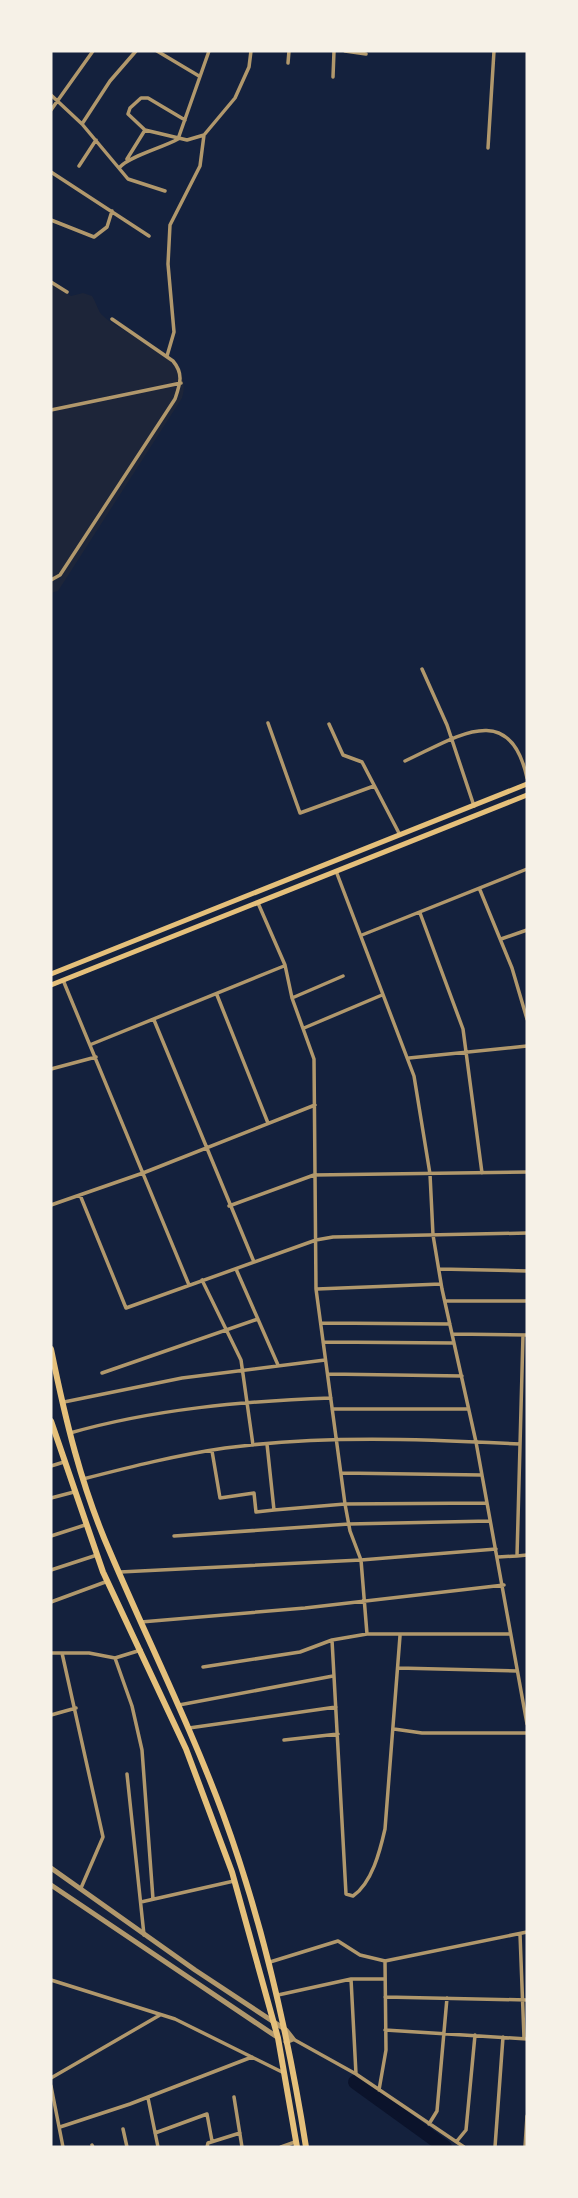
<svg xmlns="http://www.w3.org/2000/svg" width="578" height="2198" font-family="Overpass,sans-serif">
	<rect width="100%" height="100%" fill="#14213d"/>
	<!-- green -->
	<path fill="#1d2539" d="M51,283l20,13 12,-3 9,3c4,6 6,15 10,19 25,24 94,38 80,83l-124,193 -7,2z"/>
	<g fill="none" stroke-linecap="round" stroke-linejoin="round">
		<!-- river -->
		<path stroke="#0b132b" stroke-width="14" d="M355,2082l90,65"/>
		<!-- minor -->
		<path stroke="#b1986c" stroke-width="3.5" d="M157,51l42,25
			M345,51l21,3
			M288,63l1,-12
			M333,77l1,-26
			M51,95l31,29 46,55 37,12
			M51,110l42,-59
			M82,124l28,-43 26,-30
			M145,130l-17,-16 2,-6 11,-10h7l37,22
			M488,148l6,-97
			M127,159l18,-29 42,10 17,-5
			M79,166l17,-26
			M120,167c10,-11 42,-19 58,-28l31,-88
			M51,172l98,64
			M51,220l43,17 13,-10 5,-16
			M51,282l16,10
			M167,356l7,-24 -6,-68 2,-39 30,-59 4,-31 31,-37 14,-31 2,-16
			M51,410l130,-27
			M51,580l9,-5 115,-176c5,-15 9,-25 -2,-38l-61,-42
			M422,669l25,56 27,81
			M268,723l32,90 74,-27
			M329,724l14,31 19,7 38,73
			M405,761c50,-23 105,-63 122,17
			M336,871l78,205 16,98 3,61 9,54 34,153 51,282
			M480,890l32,78 15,51
			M258,903l27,62 7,33 22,61 2,230 29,215 5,27 11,29 6,74
			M420,913l43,116 19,144
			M362,935l165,-66
			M501,939l26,-9
			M63,980l126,305
			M217,995l51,128
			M292,998l51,-22
			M154,1020l100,242
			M304,1028l78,-33
			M92,1044l192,-78
			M409,1058l118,-12
			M51,1069l45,-12
			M80,1195l46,113 190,-68 17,-3 194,-4
			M51,1205l92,-32 172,-68
			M229,1206l85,-31 213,-3
			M236,1269l42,96
			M439,1269l88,2
			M202,1280l39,80 12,85
			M317,1289l124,-5
			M445,1301h82
			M321,1323l129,1
			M452,1334l75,1
			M523,1335l-6,221 10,-1
			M323,1342l131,1
			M102,1373l156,-54
			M328,1374l134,2
			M64,1402l118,-24 143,-18
			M332,1409h136
			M70,1433c84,-24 174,-32 261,-35
			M267,1444l7,66 71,-6 142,-1
			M212,1451l8,47 34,-5 2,19 18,-2
			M51,1466l13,-4
			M341,1473l141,2
			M83,1479c47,-12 94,-24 142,-31 97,-13 197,-9 295,-4
			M51,1498l23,-6
			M51,1536l34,-11
			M174,1536l175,-12 141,-3
			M498,1557l19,-1
			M51,1570l46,-15
			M120,1572l241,-12 135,-11
			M51,1602l57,-21
			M141,1622l164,-14 199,-23
			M332,1640l14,254 7,2c19,-13 27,-45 32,-67l15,-193
			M51,1653h38l26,5 26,-8
			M62,1653l41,184 -22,51
			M115,1658l17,48 10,44 11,149
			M203,1667l97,-15 32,-12 35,-6h143
			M398,1668l119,3
			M179,1705l154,-29
			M51,1715l25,-7
			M189,1728l147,-21
			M394,1729l28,4h105
			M284,1740l54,-6
			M127,1774l17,161
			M141,1902l93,-21
			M520,1934l4,104
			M270,1962l68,-21 22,14 25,6 142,-29
			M351,1979l5,95
			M51,1980l124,39 107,53
			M278,1995l73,-16h34
			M385,1997l142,3
			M385,2030l142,9
			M293,2039l63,35 108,73
			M51,2078l109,-63
			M51,2086l12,61
			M379,2090l7,-40 -1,-89
			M234,2097l8,50
			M148,2098l10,49
			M429,2124l8,-13 10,-113
			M60,2127l70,-23 122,-47
			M123,2129l4,18
			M155,2133l52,-19 5,27
			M457,2141l9,-11 9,-95
			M92,2145l1,2
			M207,2147l1,-4 32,-10
			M281,2147l14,-5
			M495,2147l8,-110
			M525,2147l2,-31"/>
		<!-- tertiary -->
		<path stroke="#b1986c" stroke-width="5" d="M51,1868l144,102 91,60 7,9 -7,3
			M51,1885l226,152"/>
		<!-- secondary -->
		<path stroke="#e5c07b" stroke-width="5" d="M51,974l476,-190
			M51,985l476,-190"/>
		<!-- trunk -->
		<path stroke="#e5c07b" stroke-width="6" d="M51,1349c14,69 30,137 59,203 37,87 80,173 113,262 40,109 65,219 83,333
			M51,1421l52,151 83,177 46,123 46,166 19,109"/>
	</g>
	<!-- border -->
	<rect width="578" height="2198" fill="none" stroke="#f6f1e7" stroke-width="105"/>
</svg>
